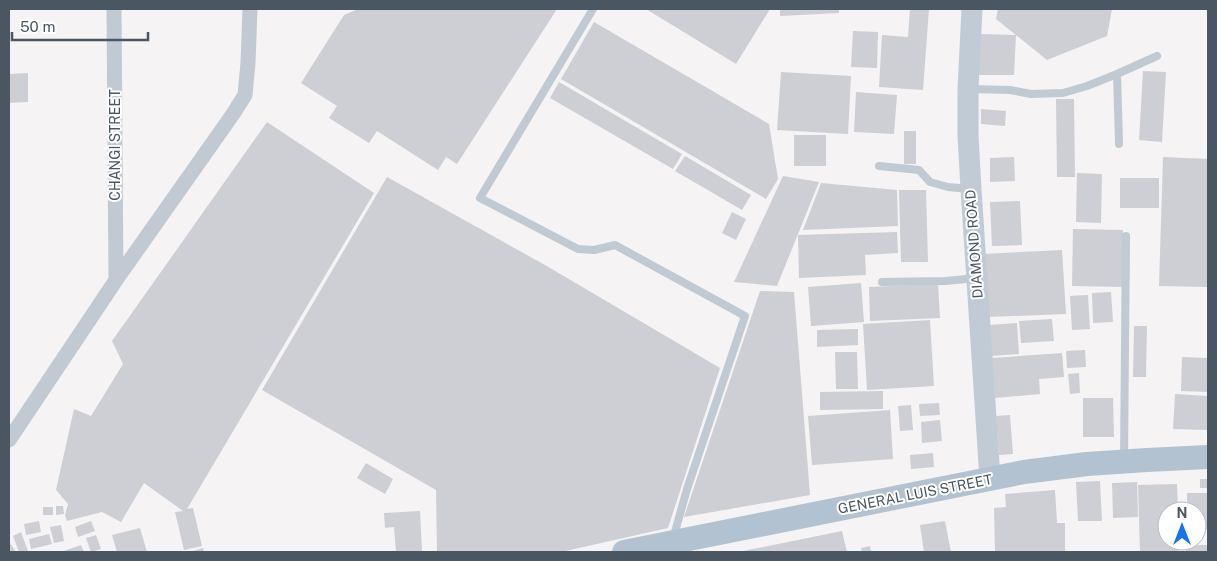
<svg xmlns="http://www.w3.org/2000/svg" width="1217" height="561" font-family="'Public Sans',sans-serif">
	<rect width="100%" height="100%" fill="#f5f3f3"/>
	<!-- building -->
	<path fill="#cdcfd5" d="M358,9h199l-100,155 -11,-7 -8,13 -61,-39 -8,12 -40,-25 8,-12 -36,-23 43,-68z
		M646,9h124l-34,55z
		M780,9h59v4l-59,3z
		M910,9h19l-6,81 -44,-3 3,-52 26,2z
		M998,9h114l-5,27 -60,24 -51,-41z
		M594,22l175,102 9,55 -12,20 -205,-120z
		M853,31l25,1 -1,36 -26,-1z
		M978,34l38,1 -2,40h-37z
		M1143,71l23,1 -4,70 -23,-2z
		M781,72l70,4 -3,58 -71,-4z
		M28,73v29l-19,1v-29z
		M559,82l123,72 -9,15 -123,-71z
		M856,92l41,3 -3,39 -40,-2z
		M1056,99h18l1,78h-18z
		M981,109l25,2 -1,15 -24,-2z
		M267,122l107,71 -187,316 6,-1 9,38 -18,4 -9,-38 8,-1 -39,-28 -23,39 -19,-10 -35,9 -2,-6 3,-11 -12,-14 18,-81 17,7 32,-52 -11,-23z
		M904,131h12v33h-12z
		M794,135h32v31h-32z
		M685,156l66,39 -9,15 -67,-39z
		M1014,157l1,24 -25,1v-24z
		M1163,157l45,2v128l-49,-1z
		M1077,173l25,1 -1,49 -25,-1z
		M783,176l36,6 -42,104 -43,-4z
		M387,177l158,88 175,103 -52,160 -107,24h-124l-1,-62 -174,-100z
		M1120,178h39v30h-39z
		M821,183l76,7 1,36 -95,4z
		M899,190h27l2,72h-27z
		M1020,201l2,44 -30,1 -2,-44z
		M732,212l14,7 -10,21 -14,-7z
		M1073,229l50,1v57l-51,-1z
		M897,232l1,21 -33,2 1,20 -67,3 -1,-43z
		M1062,250l4,64 -79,3 -4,-63z
		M861,283l3,39 -53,4 -3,-39z
		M938,284l2,34 -70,3 -1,-34z
		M760,291l34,1 16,203 -126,22z
		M1111,292l2,30 -20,1 -1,-30z
		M1088,295l2,34 -18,1 -2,-34z
		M1052,319l2,22 -33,2 -2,-22z
		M930,320l4,66 -67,4 -4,-66z
		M1017,323l2,31 -28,2 -2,-31z
		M1134,326h13l-1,51h-13z
		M858,329v16l-41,2v-17z
		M1085,350l1,17 -19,1 -1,-17z
		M835,352h22l1,37h-22z
		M1062,353l2,24 -25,2 1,15 -45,4 -3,-40z
		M1182,357l26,1v34l-27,-1z
		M1079,373l1,20 -10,1 -2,-20z
		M883,391v18l-63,1v-18z
		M1175,394l33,2v34l-35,-1z
		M1083,398h30l1,39h-31z
		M939,403l1,12 -20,1 -1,-12z
		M911,405l2,25 -13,1 -2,-25z
		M890,410l3,49 -81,6 -4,-49z
		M1010,415l3,39 -14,1 -3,-39z
		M940,420l2,21 -20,2 -1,-21z
		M933,453l1,14 -23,2 -1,-14z
		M366,463l27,16 -8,15 -28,-16z
		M1200,479h8v9h-8z
		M1100,481l2,40h-24l-2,-39z
		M1137,482l1,35 -25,1 -1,-35z
		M1177,484l1,27h-11v30h11l1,11h-39l-2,-67z
		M1055,490l2,33h8v29h-70l-1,-44 12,-1 -1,-13z
		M1187,493h21v36l-11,1v-19h-10z
		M56,506h7l1,8 -8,1z
		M43,507h10v8h-10z
		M420,511l2,40 -26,1 -2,-25 -9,1 -1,-15z
		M39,521l2,11 -15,3 -2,-11z
		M91,521l4,10 -17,6 -3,-10z
		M945,521l6,31h-27l-4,-27z
		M61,525l3,16 -10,2 -4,-16z
		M140,528l7,24h-30l-5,-17z
		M842,531l5,21h-104v-1z
		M21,532l7,19 -4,1h-5l-6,-16z
		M49,534l3,10 -21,5 -2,-10z
		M96,535l5,14 -10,3 -5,-14z
		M10,543l6,9h-7v-8z
		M81,545l3,7h-23z
		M1186,545h22v7h-22z
		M870,546l1,6h-9l-1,-4z
		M203,548l1,4h-14z"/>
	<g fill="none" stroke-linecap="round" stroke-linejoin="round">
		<!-- lane -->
		<path stroke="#c1cad2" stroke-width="8" d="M593,9l-113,189 98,51 16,1 21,-5 130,71 -58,173 -14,50
			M1117,74l2,70
			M970,89l40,1 21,4 32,-1 24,-7 30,-12 40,-18
			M879,166l40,4 11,12 18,5 21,2
			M882,282l64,-1 30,-3
			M1124,459l2,-223"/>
		<!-- street -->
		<path stroke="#c1cad2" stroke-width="15" d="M114,9l2,271
			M9,440l107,-160 117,-166 12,-19 3,-32 2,-54"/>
		<!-- secondary -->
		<path stroke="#c1cbd6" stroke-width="21" d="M972,9l-4,80v47l3,53 19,290"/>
		<!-- primary -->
		<path stroke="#b3c2d1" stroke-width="24" d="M624,552l400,-80 63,-8 60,-4 61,-3"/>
	</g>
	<g text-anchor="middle" stroke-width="4" stroke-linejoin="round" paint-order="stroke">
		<!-- street labels -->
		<g font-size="14" fill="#4a5661" stroke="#fff">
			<text transform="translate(115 145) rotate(-90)" y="5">CHANGI STREET</text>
			<text transform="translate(974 244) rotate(-94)" y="5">DIAMOND ROAD</text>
			<text transform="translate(915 494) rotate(-11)" y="5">GENERAL LUIS STREET</text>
		</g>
	</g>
	<!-- border -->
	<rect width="1217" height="561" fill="none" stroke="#4a5661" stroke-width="20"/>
	<!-- north arrow -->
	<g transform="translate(1182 526)"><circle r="24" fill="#ffffff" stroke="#b7bbc0"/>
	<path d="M0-4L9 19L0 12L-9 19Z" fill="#1a73e8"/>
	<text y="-8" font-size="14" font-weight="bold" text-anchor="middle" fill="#4a5661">N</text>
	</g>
	<!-- scale -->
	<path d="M12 32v8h136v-8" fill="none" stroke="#4a5661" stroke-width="2.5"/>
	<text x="20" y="32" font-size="15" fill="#4a5661" stroke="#ffffff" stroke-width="4" paint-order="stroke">50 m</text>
</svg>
